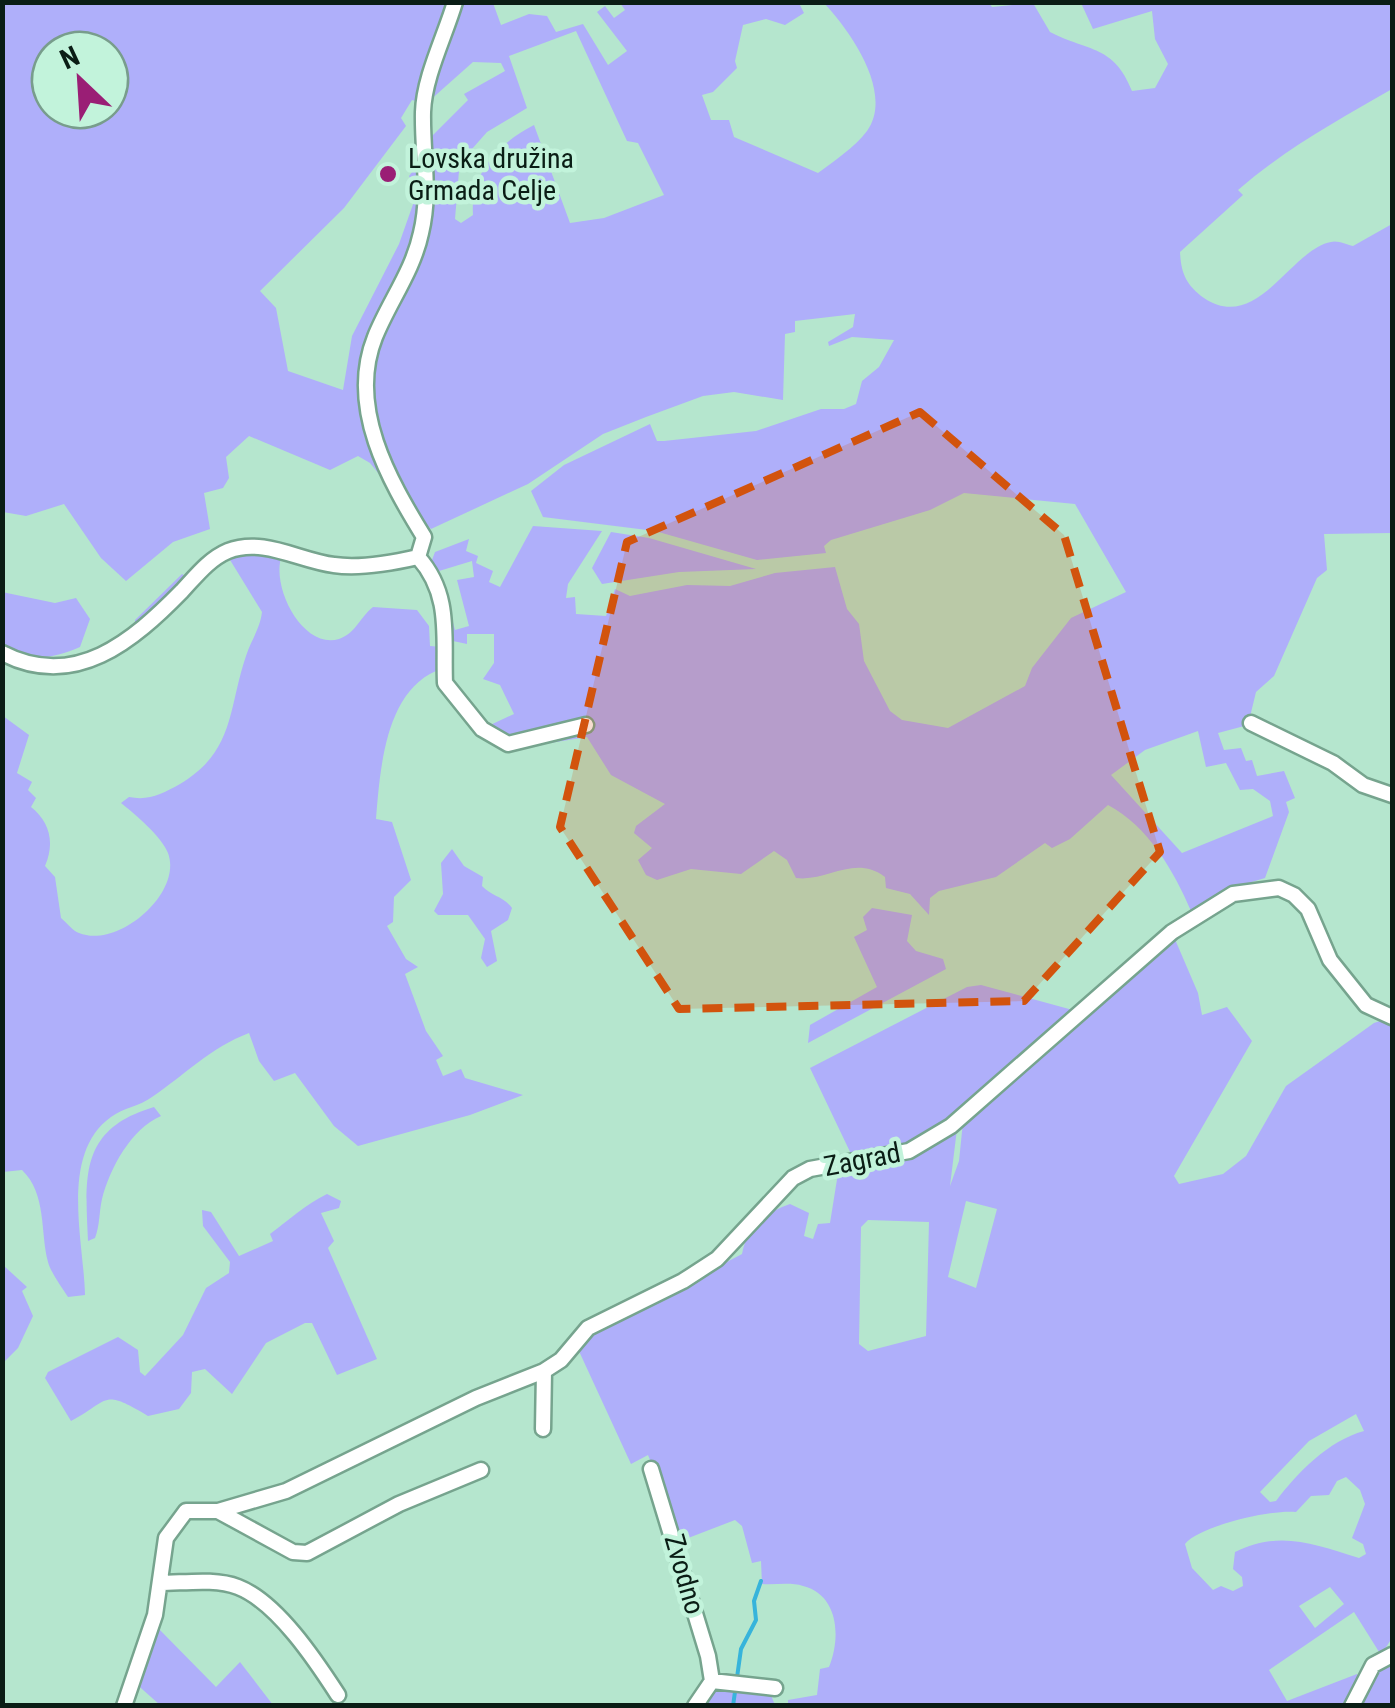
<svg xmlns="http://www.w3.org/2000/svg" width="1395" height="1708" font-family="'Roboto Condensed',sans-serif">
	<rect width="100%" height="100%" fill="#b5e6ce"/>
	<!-- green -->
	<path fill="#afaffa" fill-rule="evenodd" d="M988,2l4,5 41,-4 17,29c39,20 64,13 82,59l23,-3 13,-24 -13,-25 -3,-28 -59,18 -12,-26h311v86c-54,31 -107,60 -154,101l5,5 -63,57c1,21 6,33 24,46 53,36 87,-49 127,-56 6,-2 15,2 22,4l39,-22v309l-68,1 3,36 -10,8 -43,98 -18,16 -8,33 -30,8 6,17 17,-2 5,13 6,-1 5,16 27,-5 11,27 -9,4 3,10 -24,66 -37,11 -37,22c-17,-40 -43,-85 -83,-106l-38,34 -18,9 -7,-5 -49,34 -57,14 -9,7 -1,17 -19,-21 -24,-6 -1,-11c-31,-23 -57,5 -89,1l-9,-18 -13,-9 -33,23 -50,-5 -34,11 -11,-5 -8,-15 14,-12 -18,-15 2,-7 29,-22 -54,-29 -24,-38 -62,10 -39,-20 28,-13 -14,-29 -17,-6 11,-16v-29h-27v10l-14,-3 -21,-81 3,-8 34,-13 -3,12 12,5 -2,7 17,8 -4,11 11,5 33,-61 69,5 -34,53 -2,14 9,-1 1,17 30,2 9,-27 15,7 57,-11 43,1 45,-13 60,-6 12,42 12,15 5,37 26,50 12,9 46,8 77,-42 7,-18 39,-50 55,-26 -51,-88 -111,-11 -34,17 -99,30 -7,6 2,7 -69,7 -102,-29 -112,-14 -12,-26 33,-26 86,-41 7,17h7l92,-10 65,-22h23l12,-5 6,-23 17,-14 15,-27 -42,-3 -23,9 -1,-4 25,-15 2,-13 -60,7v11l-10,2 -2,66 -49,-8 -31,4 -57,21 -43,17 -75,50 -97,45 -17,-17 -19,-32 -22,-64 -3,-27 5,-33 56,-164 -2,-53 39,-39 -4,-6 41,-23 -4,-8 -28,-1 -45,40 31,-99h34l8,22 28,-11 18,2 9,16 27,-8 25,41 19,-14 -30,-39 8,-6 9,12 11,-8 -5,-7h179l5,10 -19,12 -19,-6 -23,6 -8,36 2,7 -24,24 -11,3 9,25h18l5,17 84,36c16,-12 37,-26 49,-42 27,-38 -16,-99 -43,-128zM576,31l51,110 11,2 26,52 -60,23 -34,5 -36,-98c-35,18 -64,48 -61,90l-12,8 -6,-4 4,-48 13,-22 15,-17 40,-24 -18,-52zM472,561l2,16 -17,3 12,46 -14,4 -16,-59zM1198,731l8,36 20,-4 14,27 13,-1 17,12 3,15 -91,37 -71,-78 34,-25z
		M2,3h447l-30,99 -7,-2 -11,18 5,8 -62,82 -84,83 16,17 12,63 55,19 9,-54 47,-92 18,-51 -8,-17 15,-19 -6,78 -55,152 29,103 -22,-27 -12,-7 -28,14 -81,-34 -23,21 3,21 -6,10 -19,5 6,36 -37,13 -47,39 -25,-23 -37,-54 -38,12 -23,-4zM50,50h60v60h-60z
		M611,532l38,6 107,31 -77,3 -77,12 -10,-16z
		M240,552l42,3c-12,30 20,95 57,84 17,-6 21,-22 34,-32l44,3 12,16 1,20 12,1 -6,24c-51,22 -56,99 -60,148l16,3 19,58 -17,17 -1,25 -6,4 19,33 12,8 -13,7 21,57 17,25 -7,4 7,16 18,-7 4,9 58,17 -53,20 -112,31 -24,-20 -39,-53 -21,8 -15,-20 -10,-28c-39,15 -63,41 -97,64 -12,9 -29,11 -41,20 -52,37 -27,125 -26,178l-17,2c-7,-11 -17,-24 -20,-35 -8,-30 -1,-68 -26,-92l-19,2v-456l26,19 -12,38 15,9 -4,8 8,8 -5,9c19,15 24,36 14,59l10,11 6,41c5,4 12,13 18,15 39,16 104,-40 89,-80 -6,-16 -33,-39 -47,-50l8,-6c20,4 33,-3 51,-13 55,-33 48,-75 66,-128 5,-16 14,-27 16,-44l-35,-57z
		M182,574l6,4 -53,51v-9z
		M2,592l53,11 21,-5 14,21 -10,28c-26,11 -53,17 -77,-1z
		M452,849l12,17 19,11 -1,9c9,10 21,10 30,22l-4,12 -17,11 6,30 -10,6 -6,-9 4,-19 -17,-24h-30l-4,-4 9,-17 -2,-31z
		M872,908l40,7 -5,26 9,10 27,8 3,10 -138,74 2,-18 67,-38 -23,-50 13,-7 -4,-13z
		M1174,937l24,56 4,22 25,-8 25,34 -78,135 5,8 44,-10 23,-18 40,-70 88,-63 18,-6v621l-11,17 -27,-43 -85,58 18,31 70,-27 3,4 -10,27h-562v-5l29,-5 3,-26 9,-2c12,-29 10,-72 -26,-81 -12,-4 -28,-1 -41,-2l-1,-23 -9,2 -10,-37 -7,-6 -52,20 -35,-85 -17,9 -53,-115 12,-15 152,-80c5,-27 22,-41 48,-50l19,9 -5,23 9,3 5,-15 12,-1 9,-56 118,-38 -7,57 9,-25 4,-39zM966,1201l31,8 -21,79 -28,-11zM868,1220l61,2 -3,114 -58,15 -9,-7 2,-117zM1356,1414l8,17c-36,10 -66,41 -88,70l-6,1 -10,-10 49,-51zM1346,1477l14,13 5,14 -13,34 11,6 3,10 -7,4c-46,-14 -79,-28 -124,-6l-2,17 9,8 1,9 -10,5 -12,-5 -8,4 -21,-22 -7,-24c14,-18 87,-35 111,-32l15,-16 18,-1 8,-14zM1330,1587l14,17 -29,24 -16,-22z
		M981,985l99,27 -140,117 -53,22 -35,5 -42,-88 157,-81z
		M154,1107l7,9c-30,13 -51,52 -59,83 -3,13 -2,26 -7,39l-7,3c-3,-66 -8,-112 66,-134z
		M327,1194l14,7 -2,7 -18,5 13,28 -6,7 49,111 -40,16 -25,-52h-7l-39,20 -34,51 -27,-25 -13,3 -1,21 -12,16 -31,7c-47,-28 -37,-16 -77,5l-26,-43 3,-6 70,-35 20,13 2,22 5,4 38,-41 23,-47 23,-15 1,-11 -27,-36 -1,-16 9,2 28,44 34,-15 -3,-7c20,-15 35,-29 57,-40z
		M3,1265l24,22 -5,4 11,25 -15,32 -13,13z
		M156,1626l60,61 24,-25 33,43h-113l-27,-24z
		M1392,1658v47l-36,1 17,-35z
		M716,1688l54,5 5,12 -68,1z"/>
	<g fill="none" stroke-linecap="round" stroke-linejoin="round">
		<!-- stream -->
		<path stroke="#37b4db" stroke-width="4" d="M733,1706l8,-57 15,-29 -2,-19 7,-20"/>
		<defs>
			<path id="minor" d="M418,557c34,38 25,80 27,126l37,46 26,15 78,-19
				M2,653c73,38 131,-12 180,-62 14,-15 27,-32 46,-40 35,-14 72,10 106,14 26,4 58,-2 84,-8l6,-20c-35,-57 -77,-130 -49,-200 14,-35 38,-66 46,-104 10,-41 1,-79 2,-121 1,-35 22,-76 32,-110
				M1251,723l82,40 30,22 29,10
				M543,1429l1,-58
				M651,1469l57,187 4,25 -17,25
				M218,1511l75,41 14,1 92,-49 82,-34
				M160,1583c24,0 55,-5 78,4 39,15 78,74 100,108
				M712,1681l63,7
				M124,1706l31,-91 11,-77 20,-27h32l68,-20 190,-93 68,-27 17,-11 27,-32 95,-47 34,-22 76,-81 17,-9 99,-18 42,-25 221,-194 61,-38 46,-6 15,7 14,14 22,51 36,45 26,12
				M1352,1706l21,-41 19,-10"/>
		</defs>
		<!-- minor casing -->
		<use href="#minor" stroke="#76a48e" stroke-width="19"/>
		<!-- minor -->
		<use href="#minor" stroke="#fff" stroke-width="14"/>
	</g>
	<!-- marked area -->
	<path fill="#d2530d" fill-opacity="0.2" stroke="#d2530d" stroke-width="8" stroke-dasharray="20 12" stroke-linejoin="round" d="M920,412l144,123 96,317 -136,149 -345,8 -119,-182 67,-285z"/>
	<!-- markers -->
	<circle fill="#9a1e75" stroke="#c2f3db" stroke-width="4" cx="388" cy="174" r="10"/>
	<g text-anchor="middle" stroke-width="9" stroke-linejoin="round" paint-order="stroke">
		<!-- poi labels -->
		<g font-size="28" fill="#0a1d15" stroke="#c2f3db" text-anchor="start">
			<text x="408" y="168">Lovska družina<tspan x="408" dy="32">Grmada Celje</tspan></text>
		</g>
		<!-- street labels -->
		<g font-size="28" fill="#0a1d15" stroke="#c2f3db">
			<text transform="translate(862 1159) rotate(-11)" y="10">Zagrad</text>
			<text transform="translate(685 1574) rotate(74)" y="10">Zvodno</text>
		</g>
	</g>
	<!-- border -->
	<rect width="1395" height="1708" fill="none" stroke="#0a1d15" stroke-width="10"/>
	<!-- north arrow -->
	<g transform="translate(80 80) rotate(335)"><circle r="48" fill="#c2f3db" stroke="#789d8c" stroke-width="2.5"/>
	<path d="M0-8L18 38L0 25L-18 38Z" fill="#9a1e75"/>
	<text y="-15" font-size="28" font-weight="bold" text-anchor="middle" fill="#0a1d15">N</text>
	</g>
</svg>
